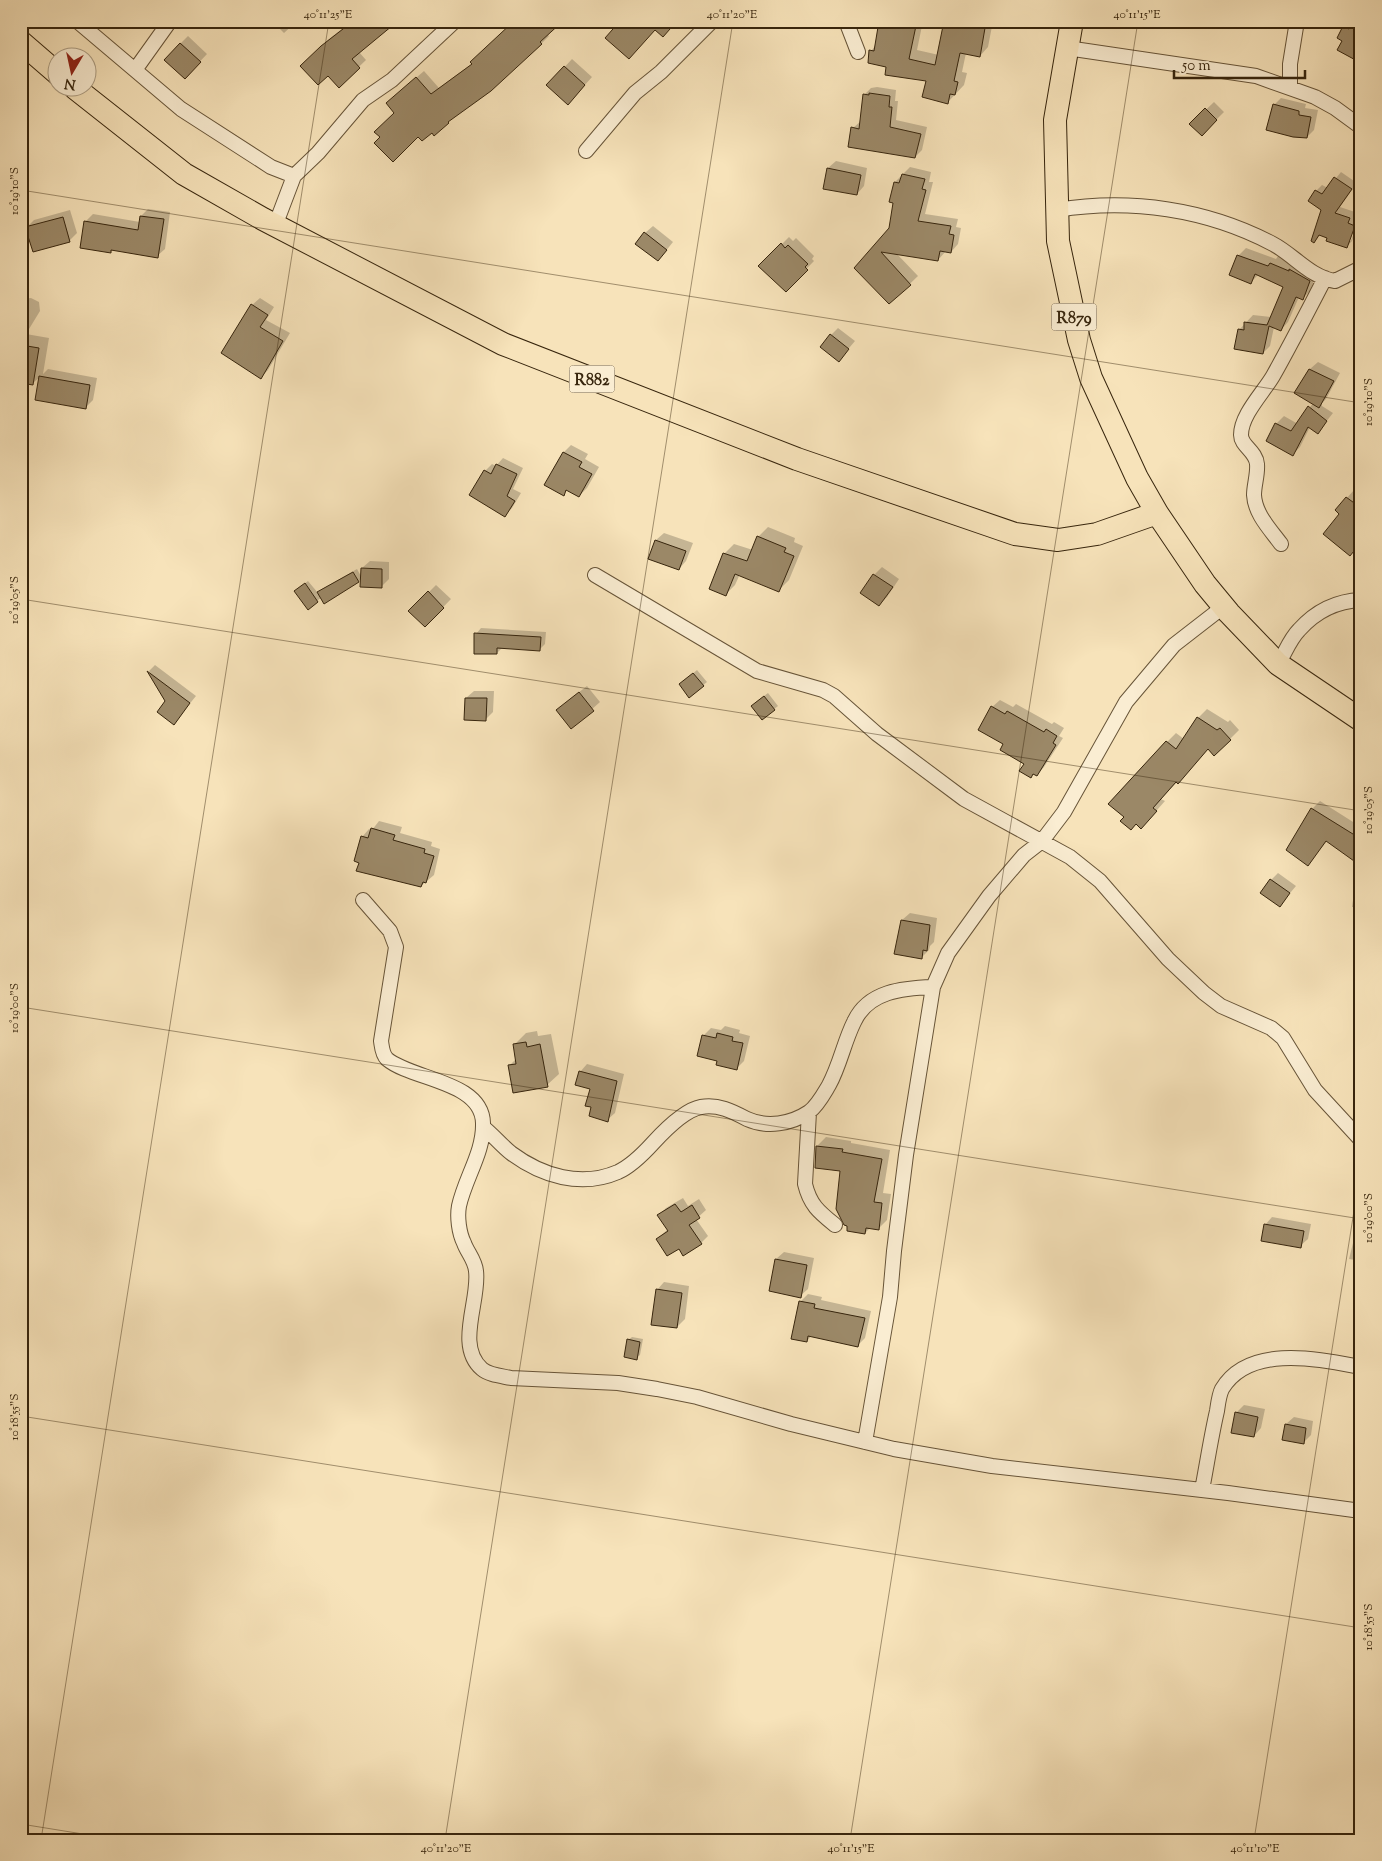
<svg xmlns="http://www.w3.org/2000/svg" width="1382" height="1861" font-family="'Sorts Mill Goudy',serif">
	<rect width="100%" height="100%" fill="#f7e3ba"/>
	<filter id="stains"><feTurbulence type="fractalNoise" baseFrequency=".004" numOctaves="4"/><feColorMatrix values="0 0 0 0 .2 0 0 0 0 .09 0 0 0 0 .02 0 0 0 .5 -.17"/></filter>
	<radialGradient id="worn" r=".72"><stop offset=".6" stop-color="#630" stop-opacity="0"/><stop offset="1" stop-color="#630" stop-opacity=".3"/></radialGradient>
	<!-- shadow -->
	<path fill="#0003" fill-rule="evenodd" d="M266,21h31l-13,12 -7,-7 -4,3z
		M352,21h44l-37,31 7,8 -27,26 -11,-12 -27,-8 28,-27z
		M881,21h42l-6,29 22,5 6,-34h48l-5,26 -9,10 -13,-4 -4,19 5,1 -3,12 -16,17 -20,-22 -41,-14 -16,-15 5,-6z
		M1350,21h11l-17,20v-14z
		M547,34l2,2 -7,7 -52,47 -34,24 -21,20 -3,-3 -50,6 13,-24 -8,-10 37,-32 15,17 34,-25z
		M188,36l19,18 -15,16 -12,-26z
		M572,59l20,18 -17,19 -27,-11z
		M877,87l19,3 -1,11h3l-2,19 31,7 -5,23 -7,7 -62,-29 8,-7 3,-26 7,-7z
		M1281,98l25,6 -1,4 13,2 -4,20 -7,7 -33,-32z
		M1214,102l10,10 -22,22 -11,-10z
		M836,161l31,7 -3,18 -7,8 -29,-26z
		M910,167l21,5 -2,10h4l-8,32 33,5 -2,8 5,1 -3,16 -7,8 -5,-1 -8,9 -42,-7 22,23 -28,27 -34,-35 35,-39 4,-47z
		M1341,172l16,11 -17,24 21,7 -9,27 -6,6 -25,-13 -7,8 9,-33 -7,-18 6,-6 6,3zM1358,214l2,1 -9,26h-3z
		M148,209l22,3 -5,37 -8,7 -44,-7 -2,3 -26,-30 8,-8 47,8 1,-6z
		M70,210l7,23 -8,8 -42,-14 7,-7z
		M653,226l20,16 -8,10 -20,-19z
		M789,237l4,4 3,-3 18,18 -2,3 2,2 -28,29 -26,-24z
		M1246,248l30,11 2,-3 39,17 -7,18 -8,8 -3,-2 -11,25 -7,8 -7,-3 -4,19 -7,7 -24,-23 14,-15 18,2 14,-31 -26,-12 -8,8 -20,-7 8,-20z
		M31,298l8,4 1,9 -14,23 23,4 -6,36 5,-5 49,9 -4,22 -7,7 -49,-9 4,-22 -8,7 -12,-1v-83z
		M260,298l14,9 -8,13 24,13 -22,37 -7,7 -9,-72z
		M838,328l17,13 -16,19 -8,-25z
		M1318,362l22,11 -14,26 -4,4v3l11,7 -15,19 -8,-5 -10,20 -7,7 -17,-30 8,-8 14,8 15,-21 -17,-10 14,-24z
		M571,445l17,9 -3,5 14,8 -12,21 -8,8 -11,-6 -5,4 -17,-10 18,-32z
		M503,458l20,10 -10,21 8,4 -9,15 -7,7 -34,-20 14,-24 7,-7 4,2z
		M1354,490l7,5v48l-4,4 -16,-33 -5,-4z
		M768,527l27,11 -1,4 9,4 -14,34 -10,10 -39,-16 -5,11 -10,10 -1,-41 10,-10 19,6 5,-13z
		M664,533l29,10 -7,18 -7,8 -23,-29z
		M370,561l19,1v17l-8,8 -19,-19z
		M882,567l17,12 -12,18 -8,8 -17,-12 12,-18z
		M357,569l5,9 -3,3 -34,21 -3,-5 -14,11 -9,-20 9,-7 10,12 4,-4z
		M436,585l15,14 -26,27 -15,-15z
		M481,628l65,4 -1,12 -6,6 -37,-2 -5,5 -21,-19z
		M155,665l41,31 -22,27 -8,-22 -17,-30z
		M697,670l10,12 -17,14 -6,-15z
		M587,686l13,16 -28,25 -7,-24z
		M474,691h20l-1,21 -8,8 -19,-22z
		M768,693l10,13 -15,12 -7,-16z
		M1000,700l13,7 3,-3 36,20 2,-2 10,6 -5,8 4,2 -19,29 -7,8 -3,-2 -3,3 -5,-13 -21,-19 -13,-37z
		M1207,709l21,13 2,-2 9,10 -9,9 -21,9 -48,51 4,2 -15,17 17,-76 9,-9 8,6 14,-21z
		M1320,801l41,26v38l-33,-25 -20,24 -21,-15 25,-40z
		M379,821l23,6 -2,6 32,9 -1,4 9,3 -6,26 -13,11 -61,-24 2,-25 7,-8 3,1z
		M1278,873l18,13 -16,19 -9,-25z
		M1361,886v22l-9,-1 2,-14z
		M910,913l27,5 -3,24 -4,4 -1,4 -8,8 -25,-5 6,-33z
		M725,1026l15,4 -1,3 11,3 -6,25 -8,8 -18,-9 -19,-5 5,-20 7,-7 10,2z
		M537,1031l1,5 13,-2 8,40 -12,11 -38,-19 8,-8 -3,-13 12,-12z
		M1361,1051v8l-4,-4z
		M587,1064l37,10 -9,39 -8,7 -14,-14 -1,-18 -12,-16z
		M826,1137l25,4v2l39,7 -7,43 8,1 -4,26 -9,9 -8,-1 -5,5 -24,-63 -24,-24z
		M683,1198l5,8 11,-7 7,11 -10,9 12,17 -7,7 -22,4 -22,-8 11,-10 -9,-14 7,-7z
		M1272,1217l39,7 -3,15 -8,7 -35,-21z
		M1361,1232v29l-12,-2 5,-20z
		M784,1252l30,6 -6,31 -8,7 -24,-37z
		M664,1282l25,4 -4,33 -8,8 -20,-37z
		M808,1294l14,3 -1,3 50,11 -6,27 -7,7 -46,-10 -5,6 -6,-40z
		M632,1337l11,2 -3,16 -4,3 -8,-18z
		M1244,1405l21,4 -4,19 -7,8 -18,-23z
		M1294,1417l19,4 -2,14 -8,8 -17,-19z"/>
	<!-- building -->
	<path fill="#9b8867" stroke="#37250d" d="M361,21h37l-46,38 8,9 -21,20 -11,-12 -10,9 -18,-19 21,-20 31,-24 4,4z
		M514,21h49l-23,21 2,2 -51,47 -43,31 1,1 -15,13 -2,-3 -10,8 -4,-4 -25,25 -19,-19 6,-6 -6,-5 20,-19 -8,-10 30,-26 15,17 41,-30 -2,-2z
		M620,21h57l-14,16 -8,-7 -26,29 -24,-21z
		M879,21h38l-8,38 26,6 9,-44 41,7 -5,29 -20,-4 -6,28 4,1 -3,13 -5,-1 -2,10 -26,-7 4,-16 -41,-6 1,-8 -18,-4 1,-13 5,1z
		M1353,21h8v42l-24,-13 5,-9 -5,-3 6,-12 6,3z
		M180,43l21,19 -16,17 -21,-19z
		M564,66l21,19 -17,20 -22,-20z
		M869,93l21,3 -1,11h3l-2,20 31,7 -6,24 -67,-11 3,-20 8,2 4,-35 6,1z
		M1273,104l26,7v4l12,2 -4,21 -14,-1 -27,-7z
		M1205,108l12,12 -15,16 -13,-12z
		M827,168l34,7 -4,20 -34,-6z
		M902,174l23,5 -3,10 4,1 -8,31 33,5 -2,8 5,1 -3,18 -11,-2 -2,10 -57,-9 30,33 -22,19 -35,-36 35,-40 4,-25 -4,-1 5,-20 5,1z
		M1334,177l18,12 -17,24 15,5 -2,5 7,3 -8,22 -21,-7 1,-3 -8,-3 -5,8 -3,-2 10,-31 -13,-9 7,-11 7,4z
		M140,216l24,3 -6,39 -47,-8v3l-31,-5 4,-27 54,9z
		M63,217l7,25 -37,10 -8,-25z
		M644,232l23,18 -9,11 -23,-17z
		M781,243l4,5 3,-3 20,19 -3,3 3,3 -22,22 -28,-26z
		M1237,255l31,11 2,-3 19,8v-2l21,12 -7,19 -7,-3 -15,34 -12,-5 -6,28 -29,-5 4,-20 6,1v-8l23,3 16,-38 -28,-13 -4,10 -22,-9z
		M251,304l17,11 -8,12 23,14 -22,38 -40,-26z
		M830,334l19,15 -10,13 -19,-15z
		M21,345l18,3 -6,37 -12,-2z
		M1309,369l25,12 -15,27 -25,-15z
		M39,376l51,9 -4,24 -51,-9z
		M1308,406l19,15 -9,13 -10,-7 -15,29 -27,-15 9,-18 16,8z
		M563,452l19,10 -3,5 13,7 -13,23 -13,-7 -2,6 -20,-11z
		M496,464l21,10 -10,22 8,5 -10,16 -36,-22 15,-25 7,4z
		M1346,497l15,11v34l-11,14 -27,-22 16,-20 -4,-4z
		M757,536l29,12 -2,4 10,4 -15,36 -44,-18 -9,22 -17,-7 14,-36 24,8z
		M655,540l31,11 -7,19 -31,-11z
		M361,568l21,1v19l-22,-1z
		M353,572l6,10 -35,22 -7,-12z
		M873,574l20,13 -14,19 -19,-13z
		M305,583l13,19 -10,8 -14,-19z
		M428,591l16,17 -19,19 -17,-16z
		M474,633l67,4 -1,14 -43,-3v6h-23z
		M147,671l43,32 -16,22 -17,-13 8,-11z
		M693,673l11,13 -15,12 -10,-14z
		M579,692l15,19 -23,18 -15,-19z
		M764,696l11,14 -13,10 -11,-14z
		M465,698h22l-1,23 -22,-1z
		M991,706l14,8 2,-3 37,21 2,-3 11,7 -4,7 3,2 -19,31 -4,-2 -2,4 -12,-7 5,-7 -24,-14 3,-6 -25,-14z
		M1197,717l20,13 3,-2 11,12 -17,16 -6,-7 -30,35 -2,-2 -23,26 4,3 -16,18 -5,-5 -5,6 -11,-9 4,-4 -16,-13 58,-63 10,8z
		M1311,808l50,31v27l-35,-25 -18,25 -22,-16z
		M371,828l24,7 -2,5 32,9 -1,4 10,3 -8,27 -3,-1 -2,5 -65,-16 3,-8 -5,-2 7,-25 7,2z
		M1270,879l20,14 -10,14 -20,-14z
		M901,920l29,5 -3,26 -4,-1 -1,9 -28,-5z
		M717,1033l16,4 -1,4 11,2 -6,27 -21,-5 1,-4 -20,-5 5,-21 14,3z
		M526,1042l1,5 13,-3 8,43 -35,6 -5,-28 8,-1 -3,-20z
		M579,1071l38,10 -9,41 -19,-6 2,-9 -6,-1 5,-17 -15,-4z
		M816,1146l27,3 -1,3 40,7 -8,43 8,1 -3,27 -13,-2 -1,6 -18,-3v-5l-3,-1 -8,-16 4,-38 -25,-3z
		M675,1204l6,8 11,-7 8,13 -11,7 13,19 -19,12 -4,-7 -12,7 -11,-17 12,-8 -11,-16z
		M1264,1224l40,7 -3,17 -40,-7z
		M775,1259l32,6 -6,33 -32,-7z
		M656,1289l26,4 -5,35 -26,-3z
		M799,1301l16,3 -1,4 51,10 -7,29 -50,-11 -1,6 -16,-3z
		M627,1339l13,3 -3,18 -13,-3z
		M1235,1412l23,5 -4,20 -23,-4z
		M1285,1424l21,4 -2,16 -22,-4z"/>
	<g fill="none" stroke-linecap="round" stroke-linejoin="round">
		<defs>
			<path id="minor" d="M77,21l104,88 90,58 23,9
				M846,21l12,31
				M1067,48l189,28 59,21 20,11 26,19
				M135,70l35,-49
				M1290,87v-23l7,-43
				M586,151l49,-58 26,-21 51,-51
				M1057,210c73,-12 150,-1 216,34 21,11 37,33 62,37l22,-11
				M275,226l19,-50 24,-23 45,-53 29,-20 63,-59
				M1281,544c-11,-15 -26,-30 -27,-49 0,-10 4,-21 3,-31 -1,-13 -16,-18 -16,-29 0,-20 22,-42 32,-59 18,-32 35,-65 52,-98
				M595,575l162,96 66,19 11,6 43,38 87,65 106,58 30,24 68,78 36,34 17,13 50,22 12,10 32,52 46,50
				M1278,664c7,-11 12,-25 21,-34 16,-18 37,-29 62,-30
				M363,900l27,31 6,16 -15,94c1,6 1,13 6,18 25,21 95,22 96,64 1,29 -18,55 -24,83 -2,11 0,27 5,37 3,9 11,17 12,28 4,29 -21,75 6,98 7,6 20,7 29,9l107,5 39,6 40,8 94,27 103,25 98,17 236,27 133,18
				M809,1112l-4,72c5,21 14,28 30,41
				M483,1127c10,8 18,18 28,26 31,23 70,35 107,19 13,-6 25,-18 35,-29 11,-12 31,-33 48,-36 17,-3 31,4 46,12 20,9 44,5 62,-7 9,-7 14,-17 20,-27 11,-20 15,-43 25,-63 14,-31 49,-34 79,-35
				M865,1442l25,-145 4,-46 12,-96 27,-168 15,-34 41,-57 35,-41 18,-14 22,-29 62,-110 48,-57 49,-38
				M1202,1490c5,-26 9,-53 15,-79 1,-7 2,-16 5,-22 27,-45 96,-30 139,-22"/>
			<path id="primary" d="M1072,21l-17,99 3,121 21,99 12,38 46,100 20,35 48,71 24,29 49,51 83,56
				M21,42l37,32
				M75,88l109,86 79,45 240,125 294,115 218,75 43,6 39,-6 60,-21"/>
		</defs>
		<!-- minor casing -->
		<use href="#minor" stroke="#675438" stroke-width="16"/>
		<!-- primary casing -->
		<use href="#primary" stroke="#37250d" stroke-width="24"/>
		<!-- minor -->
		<use href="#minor" stroke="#faedd2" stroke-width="14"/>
		<!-- primary -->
		<use href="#primary" stroke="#f7e3ba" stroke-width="22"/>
	</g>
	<!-- ticks -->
	<path fill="none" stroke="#37250d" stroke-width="1" stroke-opacity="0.45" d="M21,190l1340,213M21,599l1340,212M21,1007l1340,212M21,1416l1340,212M21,1824l99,16M41,1840l288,-1819M445,1840l288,-1819M850,1840l288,-1819M1254,1840l107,-673"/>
	<g text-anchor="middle" stroke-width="4.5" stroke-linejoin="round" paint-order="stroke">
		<!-- shield labels -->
		<g fill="#faedd2" stroke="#726148" stroke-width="1">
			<rect x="1051.5" y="303.5" width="45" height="27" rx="4"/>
			<rect x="569.5" y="365.5" width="45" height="27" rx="4"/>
		</g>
		<g font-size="16" font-weight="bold" fill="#37250d">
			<text x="1074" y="323">R879</text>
			<text x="592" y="385">R882</text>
		</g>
	</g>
	<!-- margin -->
	<rect width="1382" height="1861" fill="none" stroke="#f7e3ba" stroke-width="55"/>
	<!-- north arrow -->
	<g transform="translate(72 72) rotate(189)"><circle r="24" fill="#faedd2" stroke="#ac9d83"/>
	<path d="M0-4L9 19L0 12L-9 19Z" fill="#8f2418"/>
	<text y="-8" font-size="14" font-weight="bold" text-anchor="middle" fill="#37250d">N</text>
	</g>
	<!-- scale -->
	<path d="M1174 70v8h131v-8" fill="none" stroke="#37250d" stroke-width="2.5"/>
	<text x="1182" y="70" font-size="15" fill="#37250d" stroke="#faedd2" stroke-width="4" paint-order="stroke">50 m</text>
	<rect x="28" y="28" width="1326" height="1806" fill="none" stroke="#37250d" stroke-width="2"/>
	<g font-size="12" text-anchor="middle" fill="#37250d">
		<text x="328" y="18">40°11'25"E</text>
		<text x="732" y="18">40°11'20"E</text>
		<text x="1137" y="18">40°11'15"E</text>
		<text transform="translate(14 191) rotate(-90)" y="4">10°19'10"S</text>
		<text transform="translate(1368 402) rotate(-90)" y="4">10°19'10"S</text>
		<text transform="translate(14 600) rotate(-90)" y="4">10°19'05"S</text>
		<text transform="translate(1368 810) rotate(-90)" y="4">10°19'05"S</text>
		<text transform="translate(14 1008) rotate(-90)" y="4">10°19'00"S</text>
		<text transform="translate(1368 1218) rotate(-90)" y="4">10°19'00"S</text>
		<text transform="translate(14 1417) rotate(-90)" y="4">10°18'55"S</text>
		<text transform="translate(1368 1627) rotate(-90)" y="4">10°18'55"S</text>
		<text x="446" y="1852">40°11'20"E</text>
		<text x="851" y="1852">40°11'15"E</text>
		<text x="1255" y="1852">40°11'10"E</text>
	</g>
	<rect width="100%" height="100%" filter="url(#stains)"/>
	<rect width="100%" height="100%" fill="url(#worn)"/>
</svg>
